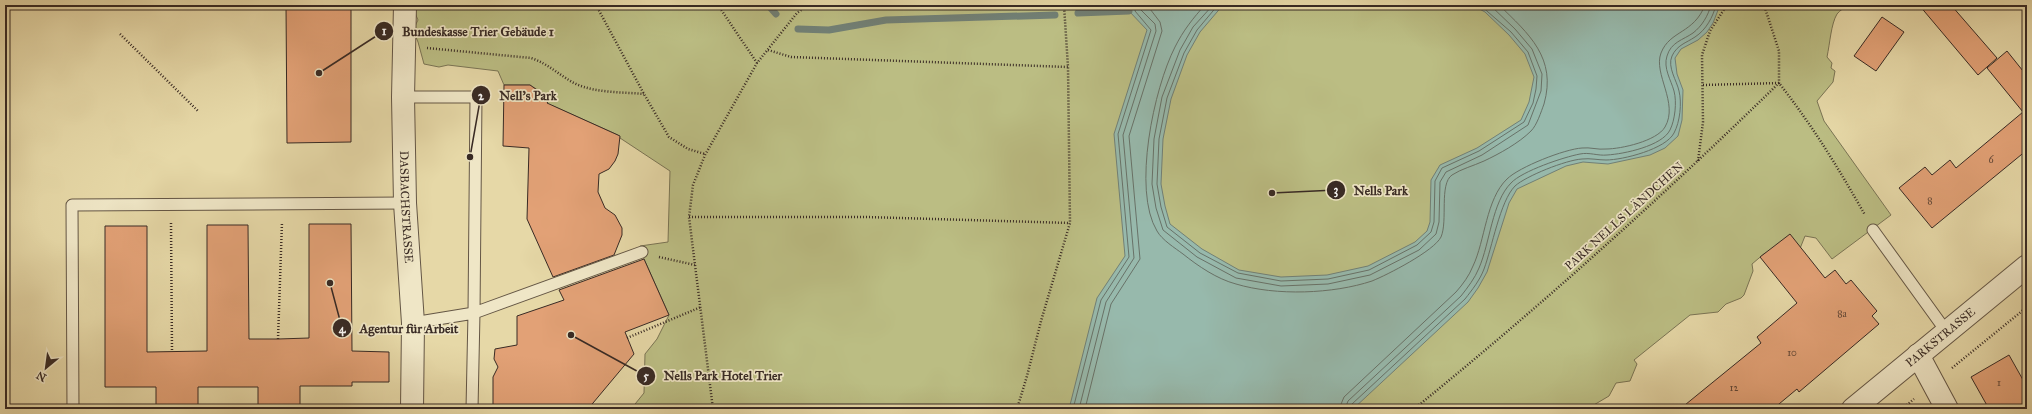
<svg xmlns="http://www.w3.org/2000/svg" width="2032" height="414" font-family="'IM FELL Great Primer',serif">
	<rect width="100%" height="100%" fill="#e6d8a7"/>
	<filter id="stains"><feTurbulence type="fractalNoise" baseFrequency=".005" numOctaves="4"/><feColorMatrix values="0 0 0 0 .2 0 0 0 0 .09 0 0 0 0 .02 0 0 0 .5 -.17"/></filter>
	<radialGradient id="worn" r=".72"><stop offset=".6" stop-color="#630" stop-opacity="0"/><stop offset="1" stop-color="#630" stop-opacity=".3"/></radialGradient>
	<!-- green -->
	<path fill="#bbbd83" stroke="#7a7454" d="M414,5h1432c-2,4 -6,5 -9,9 -6,10 -7,29 -10,43l5,6 -1,5 4,3 -2,11 -16,19 7,20 67,94 -59,44 -16,-21 -11,-2 -6,15 -34,2 -13,11 1,7 -9,24 -3,3 -15,6 -8,8 -28,3 -56,45 3,4 -7,17 -14,2 -7,13 -22,13h-956l13,-16 1,-39 12,-15 12,-24 -25,-56 -4,-13 28,-4 2,-71 -50,-33 -2,-3 -65,-29 -9,3 6,-11 -20,-13h-26l-6,-14 -50,-6 -9,2 -15,-3 -6,-22 -5,-12 5,-10 -5,-12z"/>
	<!-- water -->
	<path fill="#97b9ac" stroke="#718076" d="M1133,5h90l-23,27 -13,23 -16,44 -8,40 -2,45 4,22 5,18 32,25 37,21 42,7 46,-2 41,-9 47,-24 12,-11 3,-9 1,-42 9,-15 37,-17 44,-28 8,-18 5,-25 -9,-23 -16,-19 -24,-23 -13,-7h248l-7,18 -6,9 -9,8 -17,9 -6,9 2,16 6,16 -1,30 -4,16 -13,12 -15,7 -42,9 -25,-2 -17,4 -49,23 -8,14 -22,69 -9,16 -10,14 -115,107h-284l28,-111 28,-42 -11,-122 33,-104 -18,-19z"/>
	<g fill="none" stroke-linecap="round" stroke-linejoin="round">
		<!-- shore -->
		<path stroke="#687268" stroke-width="1" d="M1205,5c-12,13 -22,26 -30,42 -21,41 -43,143 -18,184 5,9 18,17 26,23 15,12 34,25 53,30 40,12 97,10 136,-3 15,-6 62,-30 69,-44 7,-16 -2,-53 11,-62 9,-6 21,-9 32,-14 15,-7 35,-18 47,-30 6,-6 10,-19 13,-27 13,-46 -15,-70 -45,-99
			M1213,5l-20,22 -13,23 -18,47 -8,42 -2,45 4,24 7,22 34,27 39,21 45,8 47,-2 42,-9 49,-25 17,-16 3,-12 1,-40 6,-10 36,-17 46,-30 13,-34 1,-17 -10,-25 -17,-20 -25,-24
			M1218,5l-21,25 -13,23 -17,45 -8,41 -2,45 4,23 6,20 33,26 38,20 43,8 47,-2 41,-9 48,-25 14,-13 3,-10 1,-41 7,-13 37,-17 45,-29 9,-19 3,-14 1,-13 -9,-24 -17,-20 -31,-27
			M1073,409l28,-109 28,-43 -11,-123 33,-104 -16,-19 1,-6
			M1079,409l27,-107 28,-44 -11,-123 33,-104 -1,-7 -14,-14v-5
			M1085,409l26,-105 29,-45 -11,-123 33,-105 -2,-9 -13,-17
			M1339,409l5,-12 112,-105c7,-8 13,-16 17,-26 12,-25 13,-67 34,-87 12,-12 58,-30 75,-31 8,-1 16,2 24,1 15,0 51,-8 59,-22 14,-24 -12,-53 -4,-74 9,-23 33,-19 44,-48
			M1345,409l3,-8 113,-105c7,-9 14,-18 18,-28 11,-25 13,-66 32,-85 11,-12 53,-26 69,-29 9,-2 18,2 27,1 17,-1 55,-9 63,-25 5,-10 7,-28 4,-39 -3,-11 -11,-23 -7,-35 4,-14 16,-16 26,-23 9,-7 15,-17 18,-28
			M1350,409l2,-5 113,-105c7,-9 15,-19 19,-30 8,-21 16,-68 31,-83 11,-10 51,-26 67,-27 8,-1 16,1 24,1 17,0 60,-11 68,-27 6,-11 8,-30 5,-42 -2,-10 -12,-24 -7,-35 5,-11 14,-13 23,-19 11,-7 18,-20 21,-32"/>
		<!-- stream -->
		<path stroke="#718076" stroke-width="7" d="M768,5l8,9
			M1078,13l51,-2
			M798,29l31,1 57,-10 169,-5"/>
	</g>
	<!-- building -->
	<path fill="#e2a176" stroke="#382a24" d="M286,5h65v137l-64,1z
		M1919,5h32l46,53 -19,17z
		M1882,17l22,15 -28,39 -22,-15z
		M2007,51l20,25v74l-95,78 -33,-40 26,-21 7,8 18,-15 6,8 67,-56 -36,-44z
		M504,85h26l20,14 -3,4 73,33 -2,18 -3,7 -6,8 -10,5 -1,18 7,16 10,7 7,13v7l-8,20 -61,22 -26,-58 2,-71 -26,-2z
		M309,224h42l1,127 37,1v30h-37v4h-52v23h-42v-22h-60v22h-42v-22h-51v-161h42v126l60,-1v-126h41l1,114h29l31,-1z
		M1790,234l35,44 10,-8 11,14 5,-4 26,31 -5,5 7,8 -80,68 -2,-3 -24,20h-93l81,-66 -4,-6 40,-34 -37,-46z
		M644,259l25,56 -44,17 9,22 -46,55h-95v-32l5,-10 -4,-8 1,-10 22,-4v-29l47,-16 -5,-10z
		M2009,355l18,32v22h-38l-18,-32z"/>
	<g fill="none" stroke-linecap="round" stroke-linejoin="round">
		<defs>
			<path id="service" d="M403,97h73l-2,216 -61,10
				M1873,230l73,101
				M73,409l-1,-204 333,-2
				M472,409l2,-96 168,-61"/>
			<g id="minor">
				<path id="s1" d="M405,5l-2,92 2,106 8,120 -1,86"/>
				<path d="M1918,355l29,54"/>
			</g>
			<g id="tertiary">
				<path id="s2" d="M1853,409l174,-143"/>
			</g>
		</defs>
		<!-- service casing -->
		<use href="#service" stroke="#645645" stroke-width="13"/>
		<!-- minor casing -->
		<use href="#minor" stroke="#645645" stroke-width="24"/>
		<!-- tertiary casing -->
		<use href="#tertiary" stroke="#645645" stroke-width="24"/>
		<!-- path -->
		<path stroke="#382a24" stroke-width="2.5" stroke-dasharray="1 2" stroke-linecap="butt" d="M596,5l48,89 25,43 19,12 17,5
			M718,5l39,58
			M120,34l78,77
			M427,48l104,10c18,6 29,18 45,26 20,9 46,8 68,10
			M768,50l23,7 277,10
			M1703,85l76,-2c33,42 60,86 86,132
			M1698,161l5,-39 -1,-67 8,-24 17,-26
			M689,217h177l204,6
			M171,223l1,129
			M659,257l36,8
			M627,338l74,-31
			M278,339l4,-117
			M1952,368l75,-61
			M713,409l-24,-192 4,-32 12,-30 52,-92 40,-50 11,-8
			M1017,409l10,-33 14,-55 29,-98 -2,-156 -4,-62
			M1414,409c127,-103 248,-212 365,-326v-32l-15,-46
			M1902,409l12,-10"/>
		<!-- service -->
		<use href="#service" stroke="#efe6c6" stroke-width="11"/>
		<!-- minor -->
		<use href="#minor" stroke="#efe6c6" stroke-width="22"/>
		<!-- tertiary -->
		<use href="#tertiary" stroke="#efe6c6" stroke-width="22"/>
	</g>
	<g text-anchor="middle" stroke-width="3.5" stroke-linejoin="round" paint-order="stroke">
		<!-- number labels -->
		<g font-size="10" fill="#624838">
			<text x="1991" y="163">6</text>
			<text x="1930" y="204">8</text>
			<text x="1842" y="317">8a</text>
			<text x="1792" y="356">10</text>
			<text x="1999" y="386">1</text>
			<text x="1734" y="391">12</text>
		</g>
		<!-- street labels -->
		<g font-size="12" fill="#382a24" stroke="#efe6c6">
			<text dy="4" stroke="none"><textPath href="#s1" startOffset="202">DASBACHSTRASSE</textPath></text>
			<text transform="translate(1624 216) rotate(-42)" y="4">PARK NELLS LÄNDCHEN</text>
			<text dy="4" stroke="none"><textPath href="#s2" startOffset="113">PARKSTRASSE</textPath></text>
		</g>
	</g>
	<!-- callouts -->
	<path fill="none" stroke="#382a24" stroke-width="1.5" d="M319 73L384 31M470 157L481 95M1272 193L1336 190M330 283L342 328M571 335L646 376"/>
	<g fill="#382a24" stroke="#efe6c6" stroke-width="1.5">
		<circle cx="319" cy="73" r="4"/>
		<circle cx="470" cy="157" r="4"/>
		<circle cx="1272" cy="193" r="4"/>
		<circle cx="330" cy="283" r="4"/>
		<circle cx="571" cy="335" r="4"/>
		<circle cx="384" cy="31" r="10"/>
		<circle cx="481" cy="95" r="10"/>
		<circle cx="1336" cy="190" r="10"/>
		<circle cx="342" cy="328" r="10"/>
		<circle cx="646" cy="376" r="10"/>
	</g>
	<g font-size="12" text-anchor="middle" font-weight="bold" fill="#fff">
		<text x="384" y="35">1</text>
		<text x="481" y="100">2</text>
		<text x="1336" y="194">3</text>
		<text x="342" y="333">4</text>
		<text x="646" y="380">5</text>
	</g>
	<g font-size="13" text-anchor="middle" font-weight="bold" fill="#382a24" stroke="#efe6c6" stroke-width="3.5" stroke-linejoin="round" paint-order="stroke">
		<text x="478" y="36">Bundeskasse Trier Gebäude 1</text>
		<text x="528" y="100">Nell's Park</text>
		<text x="1381" y="195">Nells Park</text>
		<text x="409" y="333">Agentur für Arbeit</text>
		<text x="723" y="380">Nells Park Hotel Trier</text>
	</g>
	<!-- margin -->
	<rect width="2032" height="414" fill="none" stroke="#e6d8a7" stroke-width="20"/>
	<rect x="6" y="6" width="2020" height="402" fill="none" stroke="#382a24" stroke-width="2"/>
	<rect x="10" y="10" width="2012" height="394" fill="none" stroke="#382a24"/>
	<!-- north arrow -->
	<g transform="translate(46 368) rotate(209)" stroke="#efe6c6" stroke-width="3" paint-order="stroke">
	<path d="M0-3L7 15L0 10L-7 15Z" fill="#382a24"/>
	<text y="-6" font-size="11" font-weight="bold" text-anchor="middle" fill="#382a24">N</text>
	</g>
	<rect width="100%" height="100%" filter="url(#stains)"/>
	<rect width="100%" height="100%" fill="url(#worn)"/>
</svg>
